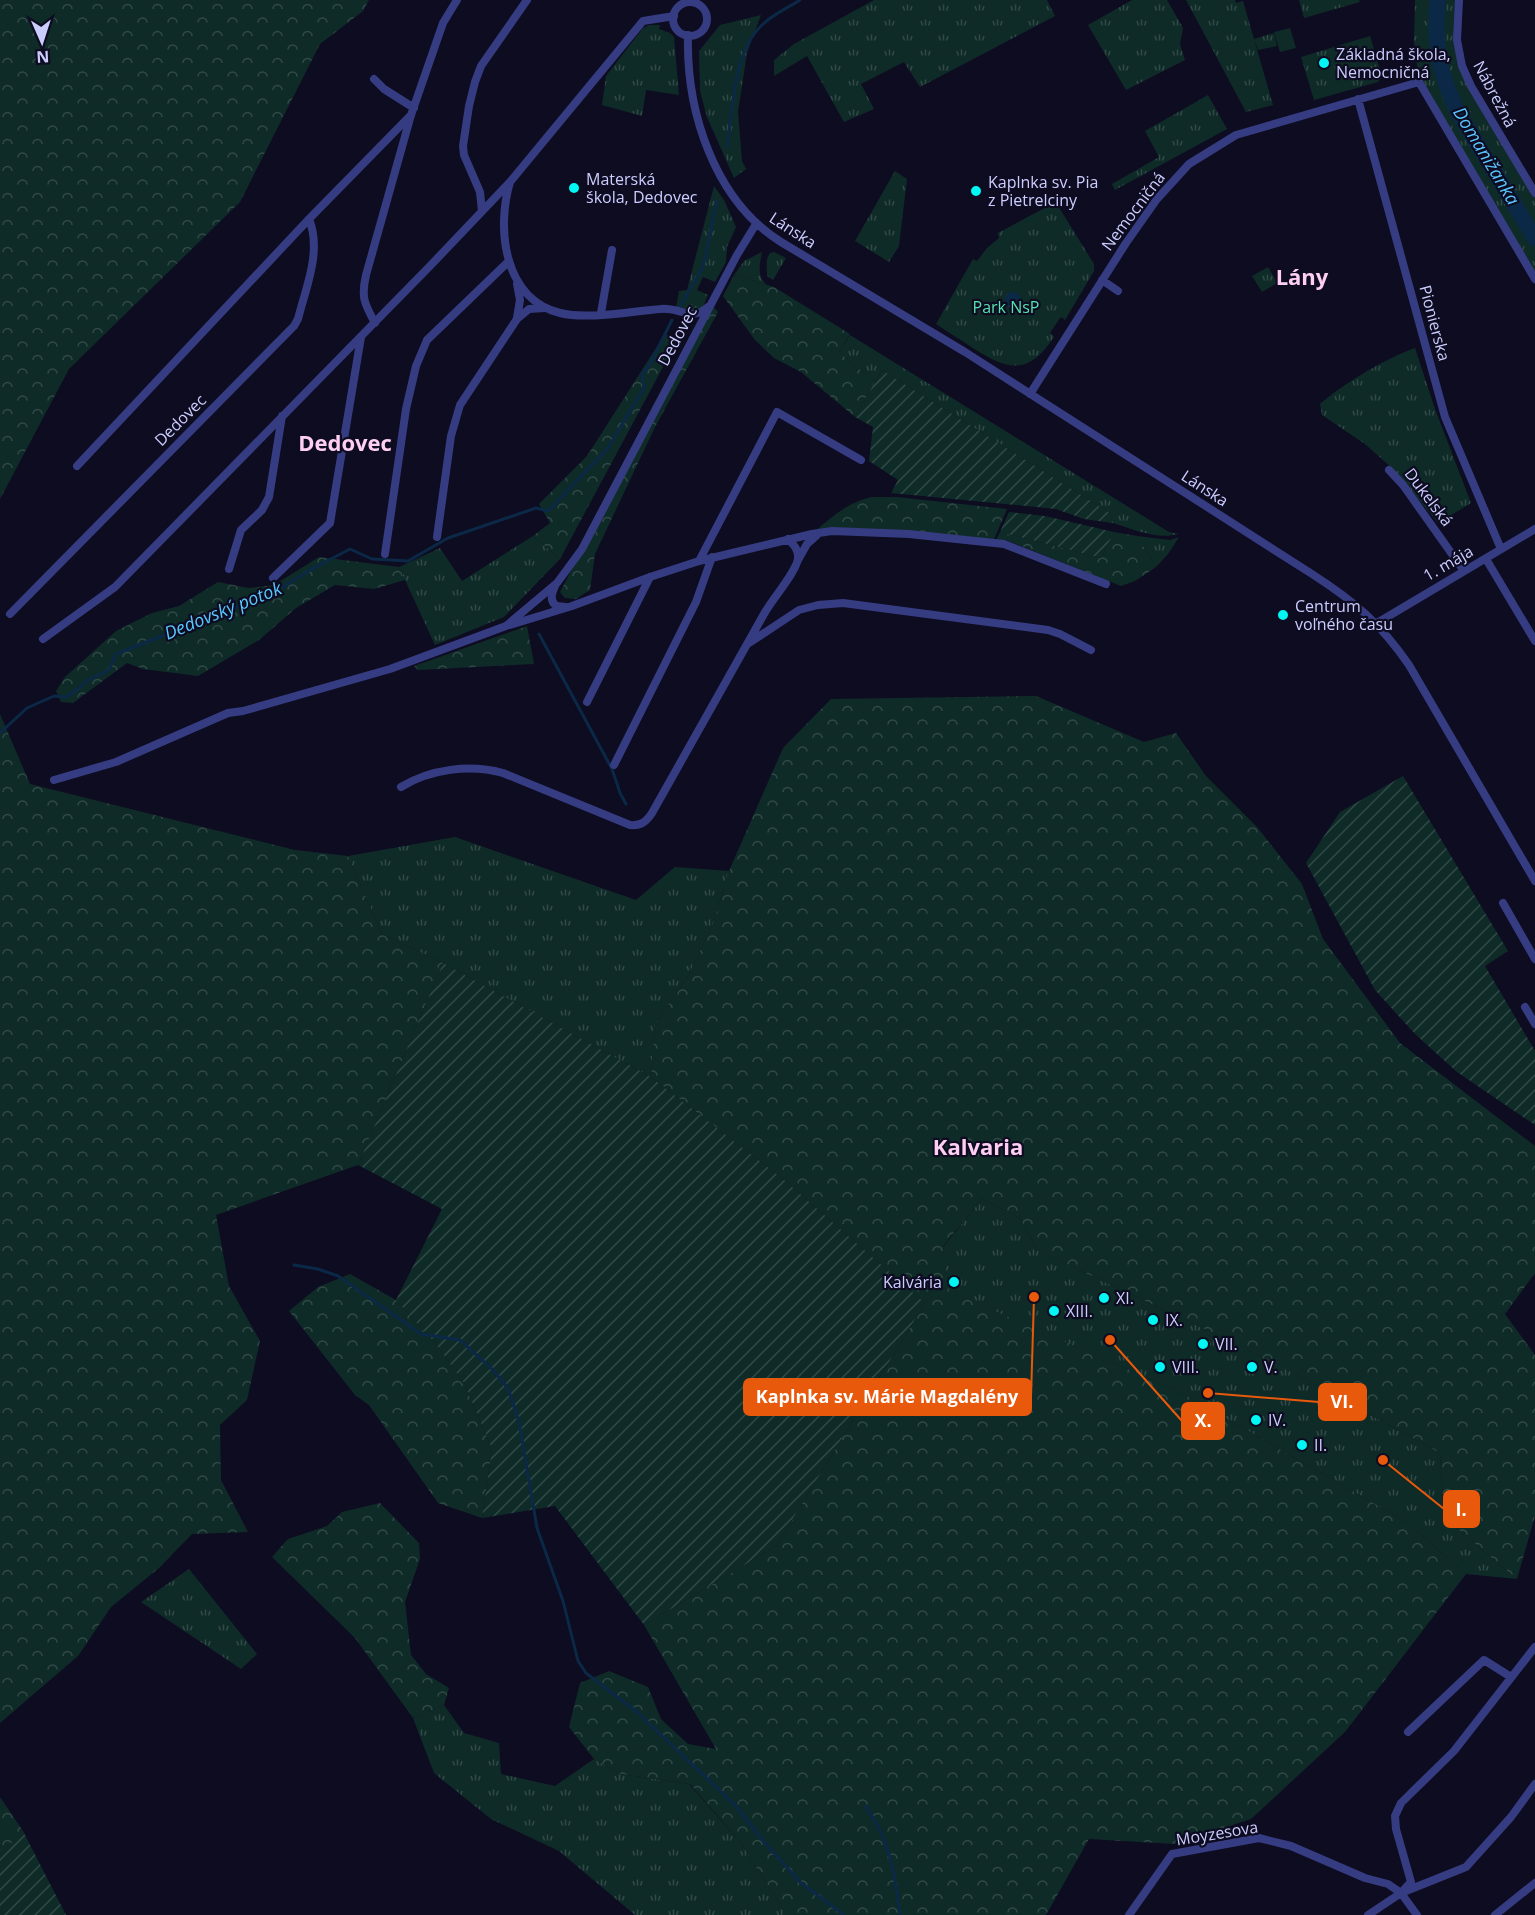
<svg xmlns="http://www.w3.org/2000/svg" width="1535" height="1915" font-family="'Open Sans',sans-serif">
	<defs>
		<pattern id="grass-tufts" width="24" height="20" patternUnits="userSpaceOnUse" patternTransform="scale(1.5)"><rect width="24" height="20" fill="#0f2b27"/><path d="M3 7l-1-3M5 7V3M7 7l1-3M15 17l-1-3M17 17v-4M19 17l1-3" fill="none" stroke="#314947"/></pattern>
		<pattern id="forest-crowns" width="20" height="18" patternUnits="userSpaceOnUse" patternTransform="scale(1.5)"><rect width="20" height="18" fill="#0f2b27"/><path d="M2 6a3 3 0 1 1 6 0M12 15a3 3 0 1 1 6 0" fill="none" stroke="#314947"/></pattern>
		<pattern id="garden-furrows" width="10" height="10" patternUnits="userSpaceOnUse" patternTransform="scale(1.5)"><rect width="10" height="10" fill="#0f2b27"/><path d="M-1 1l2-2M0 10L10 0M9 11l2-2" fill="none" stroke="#314947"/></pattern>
		<pattern id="water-waves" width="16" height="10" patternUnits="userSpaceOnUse" patternTransform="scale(1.5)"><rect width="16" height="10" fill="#0b2947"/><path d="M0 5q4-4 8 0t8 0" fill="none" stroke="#2d4763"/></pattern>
	</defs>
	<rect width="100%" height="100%" fill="#0d0c21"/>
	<!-- grass -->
	<path fill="url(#grass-tufts)" d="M874,0h173l8,16 -135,71 -16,-25 -43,22 13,25 -30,13 -37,-66 -33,20v-16l20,-16z
		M1132,0h35l16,28 -3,16 5,16 -59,30 -38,-65z
		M1186,0h49l1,3 7,-2 30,104 -27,7z
		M1299,0h60l1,2 -56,16z
		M1415,0h44l3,66 73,127v86l-116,-197 -5,-41z
		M761,15l-14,38 -9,59 4,49 4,8 -12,9 -27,-61 -7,-26 -1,-40 21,-26z
		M649,25h11l-1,4 11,4 4,4 5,58 -33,-5 -4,26 -40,-11 4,-29 37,-48z
		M1274,33l3,13 -19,4 -4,-11z
		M1370,36l12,41 -4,5 -64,18 -13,-43z
		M1208,95l19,34 -112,61 -3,-6 47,-27 -14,-26z
		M895,171l12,8 -8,67 -10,16 -34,-21z
		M714,186l10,14 12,27 -9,20 -1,15 -11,20 -12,-5 -6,13 11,5 -5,12 -8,3 -19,-2 3,-17 8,-1z
		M1054,203l4,3 36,58v7l-29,49 -4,-3 -1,1 -10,15 4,4c-24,36 -43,35 -78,13 -13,-9 -27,-17 -40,-26l37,-65 4,2 10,-13 12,-10 -1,-5z
		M762,252c-2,12 -6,24 5,33l-33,-10 10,-14z
		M774,252l12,6 -13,22 -6,-4c0,-8 -2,-16 3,-23z
		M1268,267l9,16 -15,9 -10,-16z
		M850,335l319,197 9,2c-21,6 -45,-5 -65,-11v-8l-231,-145 -7,12 -36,-30z
		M1415,348l20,61 36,94 -33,20 -46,-55 -27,-24 -43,-29 -2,-11c23,-20 66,-46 95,-56z
		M533,536l27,23 -56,58 -69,28 -36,-78 41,-19 22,33z
		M1137,536l33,4 9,-3 -11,17 -12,13z
		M455,837l181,63 39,-33 54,4 -16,53 -25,52 -33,48 -4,53 -208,-114 -61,-29 -34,-78z
		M982,1199l38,19 17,32 235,111 168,92 4,65 73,61 -51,-5 -58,-51 -226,-130 -234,-102 -5,-44z
		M189,1569l68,85 -16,15 -100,-67z
		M444,1705l20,28 35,10 2,31 54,12 39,-27 27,15 68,10 52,59 42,66v6h-148l-76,-64 -68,-32 -57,-46 -21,-55z"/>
	<!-- forest -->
	<path fill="url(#forest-crowns)" d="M0,0h369l-6,11 -43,33 -80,158 -171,167 -69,130z
		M734,275l40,12 76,47 -11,18 36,30 -20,35 -54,-45 -27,-14 -19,-18 -32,-44z
		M711,304l7,8 -63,115 -60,127 -5,36 -14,9 -11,-1 -5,-6z
		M665,334l13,5 -118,220 -27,-23 17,-13 -11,-19 48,-48z
		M872,497h25l110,12 -14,33 -39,-4 -142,-4c18,-16 36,-32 60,-37z
		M1000,532l101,26 13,-26 23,4 19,31 -21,14 -14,5 -115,-46h-10z
		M319,557l80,10 6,13 -31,9 -39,-4 -39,23 -37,32 -61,36 -55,-7 -16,-6 -54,40 -12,-1 -5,-11 9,-14 51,-46 36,-18 27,-7 39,-24 31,6 25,-3z
		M527,626l7,38 -116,6 -4,-4z
		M1036,696l108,46 32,-9 30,43 51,51 45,57 21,55 77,104 135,103v127l-30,41 30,41v161l-18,63 -73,-61 -4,-65 -168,-92 -235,-111 -17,-32 -38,-19 -39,47 6,45 233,102 226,130 58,51 -121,158 -94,87 -76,25 -86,-5 -43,76h-263v-6l-42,-66 -51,-59 -69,-10 -27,-15 -25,-32 11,-44 29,-12 39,16 13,32 27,25 28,5 -72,-124 132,-79 149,-243 -142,-124 -132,-102 4,-53 33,-48 25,-52 16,-53 54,-123 48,-49z
		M0,714l30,70 265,66 53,6 34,78 61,29 -85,202 -142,50 13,71 31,55 -13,59 -27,25 1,55 27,52 -56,2 -33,34 -48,39 -33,49 -78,67z
		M350,1274l46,26 39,43 29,40 28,66 -10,69 -44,-15 -69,-98 -14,-10 -66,-84 29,-24z
		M380,1503l39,40 1,16 -15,43 6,53 15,19 23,14 -5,17 -31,13 -58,-80 -83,-81 16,-18 39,-13 15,-14z
		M0,1797l23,34 -23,25z"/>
	<!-- garden -->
	<path fill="url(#garden-furrows)" d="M882,370l231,145v8l-29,-4 -28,-10 -165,-16 7,-13 -29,-19 4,-34 -18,-10z
		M1009,512l36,4 69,16 -13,26 -101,-26z
		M1403,776l105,175 -23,15 50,85v74l-78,-53 -42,-38 -40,-44 -69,-127 34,-51z
		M443,963l208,114 132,102 142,124 -149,243 -132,79 -89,-119 -73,12 10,-69 -28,-66 -29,-40 -39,-43 46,-91 -84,-44z
		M23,1831l43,84h-66v-59z"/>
	<!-- pitch -->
	<path fill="#0f2b27" d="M1290,28l6,20 -16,4 -6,-20z"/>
	<!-- water -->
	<path fill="url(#water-waves)" d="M1005 300a8 8 0 1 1 16 0a8 8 0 1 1-16 0Z"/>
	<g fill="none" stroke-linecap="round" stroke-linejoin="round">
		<!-- stream -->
		<path stroke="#0b2947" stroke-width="3" d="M727,147c6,-37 6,-95 35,-122 11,-11 26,-17 38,-25
			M680,306l23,-39 14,-66
			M539,634l73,135 8,24 6,11
			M0,733l27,-25 27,-12 12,1 12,-8 10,-9 21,-10 7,-16 159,-62 37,-23 38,-20 22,10 36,2 40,-23 88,-30 12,3 60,-63 36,-60 -2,-14 7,-8 23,-46
			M294,1265l24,4 20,7 83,58 39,6 32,29 16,19 11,34 18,106 26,73 15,60 8,12 51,39 98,93 30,38 36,40 43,32
			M865,1806c25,33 30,68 35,109"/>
		<!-- river -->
		<path stroke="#0b2947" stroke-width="16" d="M1438,0c-5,45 1,71 19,111l78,127"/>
		<!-- minor -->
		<path stroke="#363c82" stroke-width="8" d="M1459,0l-2,40 5,26 9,20 64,107
			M673 19a17 17 0 1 1 34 0a17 17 0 1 1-34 0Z
			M688,35c-2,76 26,165 93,207l184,110 347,222c42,27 68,49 97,91l126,216
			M374,79l10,10 30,19
			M1358,99l87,318 56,132
			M510,182c-14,47 -6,117 50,131 28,7 72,-2 101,-4 18,-2 31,13 47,-2
			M482,211l-2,-19 -16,-37 -1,-9 6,-40 6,-24 6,-16 46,-66
			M1102,280l16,11
			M601,313l11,-63
			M517,318l3,-18 -3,-16
			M375,323c-11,-20 -14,-26 -9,-48l45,-160 32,-92 14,-23
			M1030,394l96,-151 31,-44 32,-35 47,-29 183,-53 116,197
			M77,466l232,-247 102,-104
			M1389,470l14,15 61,86
			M437,537l14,-101 9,-31 57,-86 12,-10 16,-1
			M385,554l21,-145 10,-43 11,-26 81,-78
			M1486,559l49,82
			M798,560l9,-16 10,-9
			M699,561l78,-149 84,48
			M229,569l12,-39 21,-20 7,-13 13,-81
			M273,578l57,-55 31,-186
			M555,586c-3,7 -6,14 1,20l10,1
			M10,614l284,-288 4,-7c8,-32 24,-68 11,-100
			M1377,623l158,-94
			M510,625l62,-19 78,-29 49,-16 113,-27 20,-3 77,3 95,10 102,40
			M43,639l72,-52 315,-321 80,-84 133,-161 31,-5
			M749,643l50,-33 19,-5 25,-2 205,27 12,4 31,16
			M587,702l63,-125
			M614,765l82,-163 16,-45
			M54,780l62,-18 112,-49 15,-2 147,-42 116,-43 51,-43 25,-34 155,-294 19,-31
			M401,787c29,-18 69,-23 102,-14l127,52c11,1 16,-3 22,-12 37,-66 75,-133 112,-199 8,-15 31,-40 34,-55 1,-9 -4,-14 -10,-20
			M1503,903l32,56
			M1525,1007l10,17
			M1408,1732l76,-72 27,17
			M1401,1893l10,-11 -15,-53 -1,-13 6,-13 53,-52 81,-104
			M1129,1915l43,-61 87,-16 32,8 74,32 23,6 13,9 16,22
			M1368,1915l33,-22 65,-26 45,-50 24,-33
			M1495,1915l40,-32"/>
	</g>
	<!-- markers -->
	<g fill="#00f7f3" stroke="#0d0c21" stroke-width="2">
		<circle cx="1324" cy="63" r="6"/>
		<circle cx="574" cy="188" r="6"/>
		<circle cx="976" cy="191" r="6"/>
		<circle cx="1283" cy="615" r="6"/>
		<circle cx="954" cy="1282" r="6"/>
		<circle cx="1104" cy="1298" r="6"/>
		<circle cx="1054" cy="1311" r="6"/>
		<circle cx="1153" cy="1320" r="6"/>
		<circle cx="1203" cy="1344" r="6"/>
		<circle cx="1160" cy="1367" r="6"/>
		<circle cx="1252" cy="1367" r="6"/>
		<circle cx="1256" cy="1420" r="6"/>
		<circle cx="1302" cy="1445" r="6"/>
	</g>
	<g text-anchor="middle" stroke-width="4.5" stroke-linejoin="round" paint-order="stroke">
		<!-- poi labels -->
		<g font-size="16" fill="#cccdff" stroke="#0d0c21" text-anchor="start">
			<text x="1336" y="60">Základná škola,<tspan x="1336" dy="18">Nemocničná</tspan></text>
			<text x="586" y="185">Materská<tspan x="586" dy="18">škola, Dedovec</tspan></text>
			<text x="988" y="188">Kaplnka sv. Pia<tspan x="988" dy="18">z Pietrelciny</tspan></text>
			<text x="1295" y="612">Centrum<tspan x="1295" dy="18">voľného času</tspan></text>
			<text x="942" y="1288" text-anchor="end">Kalvária</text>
			<text x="1116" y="1304">XI.</text>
			<text x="1066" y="1317">XIII.</text>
			<text x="1165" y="1326">IX.</text>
			<text x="1215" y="1350">VII.</text>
			<text x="1172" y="1373">VIII.</text>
			<text x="1264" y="1373">V.</text>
			<text x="1268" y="1426">IV.</text>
			<text x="1314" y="1451">II.</text>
		</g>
		<!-- street labels -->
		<g font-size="16" fill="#cccdff" stroke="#0d0c21">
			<text transform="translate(1495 94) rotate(62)" y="6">Nábrežná</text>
			<text transform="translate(1133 211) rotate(-53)" y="6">Nemocničná</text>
			<text transform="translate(793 230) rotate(33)" y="6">Lánska</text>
			<text transform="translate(1435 323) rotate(75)" y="6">Pionierska</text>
			<text transform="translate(677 336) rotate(-62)" y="6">Dedovec</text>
			<text transform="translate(180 420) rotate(-45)" y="6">Dedovec</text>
			<text transform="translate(1205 488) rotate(33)" y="6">Lánska</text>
			<text transform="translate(1429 497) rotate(53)" y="6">Dukelská</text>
			<text transform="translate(1448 563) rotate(-30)" y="6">1. mája</text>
			<text transform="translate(1217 1833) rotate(-9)" y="6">Moyzesova</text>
		</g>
		<!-- park labels -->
		<g font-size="16" fill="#55e2af" stroke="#0d0c21">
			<text x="1006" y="313">Park NsP</text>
		</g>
		<!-- water labels -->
		<g font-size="18" font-style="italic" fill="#5ac6ff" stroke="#0d0c21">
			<text transform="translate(1486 156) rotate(59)" y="6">Domanižanka</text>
			<text transform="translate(223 611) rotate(-22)" y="6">Dedovský potok</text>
		</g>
		<!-- district labels -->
		<g font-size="22" font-weight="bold" fill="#ffcef3" stroke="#0d0c21">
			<text x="1302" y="285">Lány</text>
			<text x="345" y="451">Dedovec</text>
			<text x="978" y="1155">Kalvaria</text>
		</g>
	</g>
	<!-- callouts -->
	<path fill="none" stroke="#e8590c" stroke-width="2" d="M1034 1297L1031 1397M1208 1393L1319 1402M1110 1340L1182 1421M1383 1460L1444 1509"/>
	<g fill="#e8590c" stroke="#0d0c21" stroke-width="2">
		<circle cx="1034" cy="1297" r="6"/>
		<circle cx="1208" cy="1393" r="6"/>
		<circle cx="1110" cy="1340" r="6"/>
		<circle cx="1383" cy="1460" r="6"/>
	</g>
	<g fill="#e8590c" stroke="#e8590c" stroke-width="2">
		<rect x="744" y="1379" width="287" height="36" rx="6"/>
		<rect x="1319" y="1384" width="47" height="36" rx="6"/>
		<rect x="1182" y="1403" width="42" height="36" rx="6"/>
		<rect x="1444" y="1491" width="35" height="36" rx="6"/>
	</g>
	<g font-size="18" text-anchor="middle" font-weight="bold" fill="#fff">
		<text x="887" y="1403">Kaplnka sv. Márie Magdalény</text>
		<text x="1342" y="1408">VI.</text>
		<text x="1203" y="1427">X.</text>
		<text x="1461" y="1516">I.</text>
	</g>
	<!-- north arrow -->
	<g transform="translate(42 42) rotate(177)" stroke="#0d0c21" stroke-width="4.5" paint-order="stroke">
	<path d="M0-4.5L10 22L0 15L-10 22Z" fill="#cccdff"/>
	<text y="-9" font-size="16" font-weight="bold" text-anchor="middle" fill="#cccdff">N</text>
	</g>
</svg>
